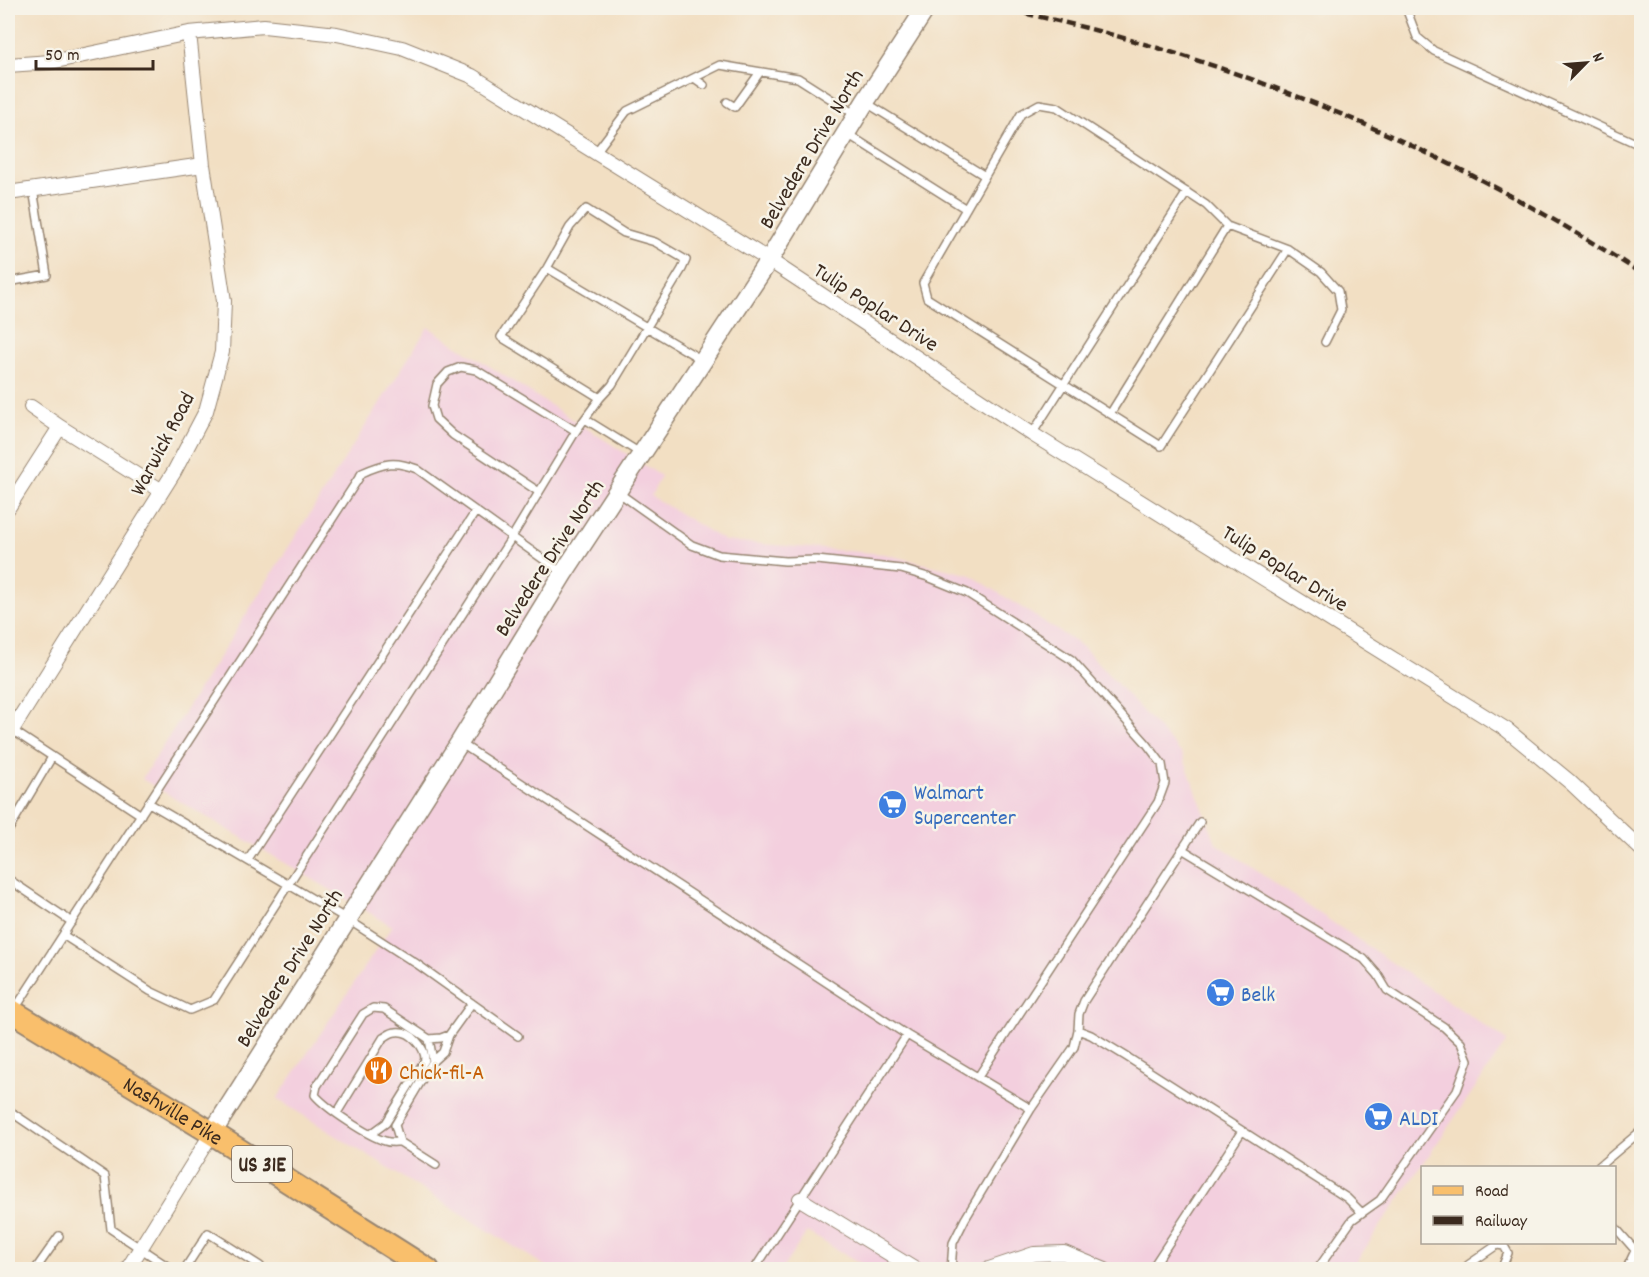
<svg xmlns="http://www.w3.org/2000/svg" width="1649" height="1277" font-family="Dekko,sans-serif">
	<rect width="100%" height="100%" fill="#f7f3e8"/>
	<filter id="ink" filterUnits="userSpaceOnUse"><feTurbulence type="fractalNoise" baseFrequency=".0167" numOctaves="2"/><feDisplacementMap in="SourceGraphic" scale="12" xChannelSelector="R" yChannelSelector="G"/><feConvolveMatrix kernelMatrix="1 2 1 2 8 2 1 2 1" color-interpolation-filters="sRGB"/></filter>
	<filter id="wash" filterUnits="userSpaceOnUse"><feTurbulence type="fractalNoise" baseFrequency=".008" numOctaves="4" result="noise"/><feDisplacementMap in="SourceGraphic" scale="24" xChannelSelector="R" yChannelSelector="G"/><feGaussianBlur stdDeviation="1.35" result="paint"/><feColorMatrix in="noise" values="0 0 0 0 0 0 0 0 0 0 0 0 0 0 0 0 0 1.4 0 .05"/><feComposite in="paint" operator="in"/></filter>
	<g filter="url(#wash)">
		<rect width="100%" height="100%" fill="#f2dfc3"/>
		<!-- built -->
		<path fill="#f3cfde" d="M428,327l233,149 -10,20 74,45 159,13 87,21 112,72 99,107 34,89 291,198 -156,228 -278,1 -39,-2 -6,2 -158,-1 -63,-37 -25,37h-232l-273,-170 115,-173 -250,-147z"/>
	</g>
	<g filter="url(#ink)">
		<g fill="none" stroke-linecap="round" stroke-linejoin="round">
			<defs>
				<path id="service" d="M1406,8l11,29 17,14 208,95
					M694,78l10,7
					M727,102l8,5 25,-35
					M865,102l120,74
					M846,133l120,76
					M596,152l31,-41 93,-46 78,13 58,37
					M1288,249l-127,197 -234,-148 -4,-15 98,-169 18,-10 18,3 149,98 21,21 61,23 33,23 17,19 3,19 -16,32
					M547,268l155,92
					M8,282l39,-7 -14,-86
					M1110,414l117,-188
					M585,419l55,34
					M1032,434l155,-242
					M539,492l-86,-57 -17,-16 -4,-13 5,-22 11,-12 13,-5 15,3 100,61
					M619,493l73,52 27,10 66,6 32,-1 84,9 27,8 39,16 105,67 75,84 15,20 3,19 -7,19 -180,275
					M8,737l4,-7 129,85
					M460,743l447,292 124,74
					M149,803l198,116 70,45 101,72
					M8,831l44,-74
					M1182,849l182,110 14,16 9,15 57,37 17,16 7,17 -11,30 -77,110 -28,20 -35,50
					M248,860l228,-349
					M8,879l64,43
					M63,935l87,56 40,19 24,-10 298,-463 64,-106 24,-33 12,-13 70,-116 4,-9 -31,-18 -31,-9 -38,-24 -16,18 -23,41 -46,69 99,61
					M15,1009l347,-536c22,-10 32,-13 55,-4l144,103
					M1078,1030l13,5 36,22 220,141 14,14
					M449,1035l-8,3 -12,1 -45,-30 -11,-1 -10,6 -46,72 -2,9c12,14 53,41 70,46 5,2 10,1 15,1l-5,-17 38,-64 10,-9 6,-17 23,-32
					M429,1039l4,22
					M8,1110l97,66 6,53 62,41
					M337,1113l46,-75c4,-2 8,-6 13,-6 15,-2 29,15 29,28l-39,63 -15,11
					M8,1122l5,-9
					M400,1142l36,23
					M1597,1168l45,-38
					M1614,1226l28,32
					M35,1270l24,-34
					M184,1270l24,-37 52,33 -2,4
					M754,1270l153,-235
					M951,1270l2,-27 12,-24 66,-110 43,-62 4,-17 1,-16 5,-13 116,-179
					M1151,1270l91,-139
					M1466,1270l2,-5 29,-20 7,1 4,7 -7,17
					M1626,1270l9,-19"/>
				<path id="minor" d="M8,65l43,-3 138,-29 75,-7 73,8 65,14 70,28 297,184 263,174 475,296 63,52 72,68
					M8,193l195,-28
					M31,407l29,20
					M8,508l52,-81 102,64
					M8,727l4,3 162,-258 32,-61 16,-59 2,-51 -21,-136 -14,-132
					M800,1199l116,71
					M127,1270l85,-137
					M986,1270l48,-16 30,-1 41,17"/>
				<path id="tertiary" d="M212,1133l248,-391 103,-168 206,-314 96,-158 61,-94"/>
				<g id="primary">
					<path id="s1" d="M8,1009l204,124 216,137"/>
				</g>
			</defs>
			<!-- service casing -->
			<use href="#service" stroke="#968470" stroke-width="10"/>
			<!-- minor casing -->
			<use href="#minor" stroke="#968470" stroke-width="16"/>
			<!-- tertiary casing -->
			<use href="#tertiary" stroke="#968470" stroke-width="21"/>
			<!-- primary casing -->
			<use href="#primary" stroke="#968470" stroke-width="26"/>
			<!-- service -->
			<use href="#service" stroke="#fff" stroke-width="7"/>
			<!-- minor -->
			<use href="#minor" stroke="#fff" stroke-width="14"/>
			<!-- tertiary -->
			<use href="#tertiary" stroke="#fff" stroke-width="18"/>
			<!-- primary -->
			<use href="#primary" stroke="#f9bf6c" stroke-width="22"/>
			<!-- rail -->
			<path stroke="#3b2a1e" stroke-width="4.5" stroke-dasharray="9 4.5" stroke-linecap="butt" d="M999,8c225,45 450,140 643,266"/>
		</g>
	</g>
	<!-- icons -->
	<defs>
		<symbol id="supermarket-disc" viewBox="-11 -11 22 22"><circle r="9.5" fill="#3f7fe0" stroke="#f7f3e8"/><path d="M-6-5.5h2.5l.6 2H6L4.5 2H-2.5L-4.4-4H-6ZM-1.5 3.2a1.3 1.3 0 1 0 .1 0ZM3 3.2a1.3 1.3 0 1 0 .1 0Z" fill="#fff"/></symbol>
		<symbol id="restaurant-disc" viewBox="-11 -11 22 22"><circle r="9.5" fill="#e8710a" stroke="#f7f3e8"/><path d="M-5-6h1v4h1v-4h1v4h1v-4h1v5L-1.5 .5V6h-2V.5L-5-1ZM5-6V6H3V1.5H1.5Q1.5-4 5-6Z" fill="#fff"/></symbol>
	</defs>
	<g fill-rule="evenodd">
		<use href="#supermarket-disc" x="876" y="788" width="33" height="33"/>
		<use href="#supermarket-disc" x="1204" y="976" width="33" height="33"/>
		<use href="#restaurant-disc" x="362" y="1054" width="33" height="33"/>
		<use href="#supermarket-disc" x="1362" y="1100" width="33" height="33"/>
	</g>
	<g text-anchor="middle" stroke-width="5" stroke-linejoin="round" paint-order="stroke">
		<!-- shield labels -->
		<rect fill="#f7f3e8" stroke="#73665b" stroke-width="1.5" x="232" y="1146" width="60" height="36" rx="4.5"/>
		<g font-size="21" font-weight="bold" fill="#3b2a1e">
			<text x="262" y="1171">US 31E</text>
		</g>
		<!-- street labels -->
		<g font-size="22" fill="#3b2a1e" stroke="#f7f3e8">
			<text transform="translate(810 148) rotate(-59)" y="8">Belvedere Drive North</text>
			<text transform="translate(877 306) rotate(33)" y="8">Tulip Poplar Drive</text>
			<text transform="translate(161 443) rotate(-62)" y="8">Warwick Road</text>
			<text transform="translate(548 557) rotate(-57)" y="8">Belvedere Drive North</text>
			<text transform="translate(1286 567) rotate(32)" y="8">Tulip Poplar Drive</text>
			<text transform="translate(288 967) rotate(-58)" y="8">Belvedere Drive North</text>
			<text dy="8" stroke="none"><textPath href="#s1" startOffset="194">Nashville Pike</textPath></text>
		</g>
		<!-- shop labels -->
		<g font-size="22" fill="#366cbe" stroke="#f7f3e8" text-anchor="start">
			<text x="914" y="799">Walmart<tspan x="914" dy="25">Supercenter</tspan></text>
			<text x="1241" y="1001">Belk</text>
			<text x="1399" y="1125">ALDI</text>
		</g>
		<!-- food labels -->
		<g font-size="22" fill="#c56008" stroke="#f7f3e8" text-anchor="start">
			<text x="399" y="1079">Chick-fil-A</text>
		</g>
	</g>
	<!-- margin -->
	<rect width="1649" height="1277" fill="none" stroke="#f7f3e8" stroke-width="30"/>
	<!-- legend -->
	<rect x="1421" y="1166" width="195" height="78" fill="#f7f3e8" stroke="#aca397" stroke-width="1.5"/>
	<rect x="1433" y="1186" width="30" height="9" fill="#f9bf6c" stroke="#aca397" stroke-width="1.5"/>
	<text x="1475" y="1196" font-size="18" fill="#3b2a1e">Road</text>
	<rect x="1433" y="1216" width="30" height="9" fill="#3b2a1e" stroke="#aca397" stroke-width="1.5"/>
	<text x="1475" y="1226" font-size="18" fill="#3b2a1e">Railway</text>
	<!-- north arrow -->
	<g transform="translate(1586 63) rotate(65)" stroke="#f7f3e8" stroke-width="4.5" paint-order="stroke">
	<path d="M0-4.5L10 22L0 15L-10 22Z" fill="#3b2a1e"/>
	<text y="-9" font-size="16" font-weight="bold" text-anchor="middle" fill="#3b2a1e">N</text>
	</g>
	<!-- scale -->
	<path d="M36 60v9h117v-9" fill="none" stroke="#3b2a1e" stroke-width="3"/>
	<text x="45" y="60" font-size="18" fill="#3b2a1e" stroke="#f7f3e8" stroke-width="4.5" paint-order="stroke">50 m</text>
</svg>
